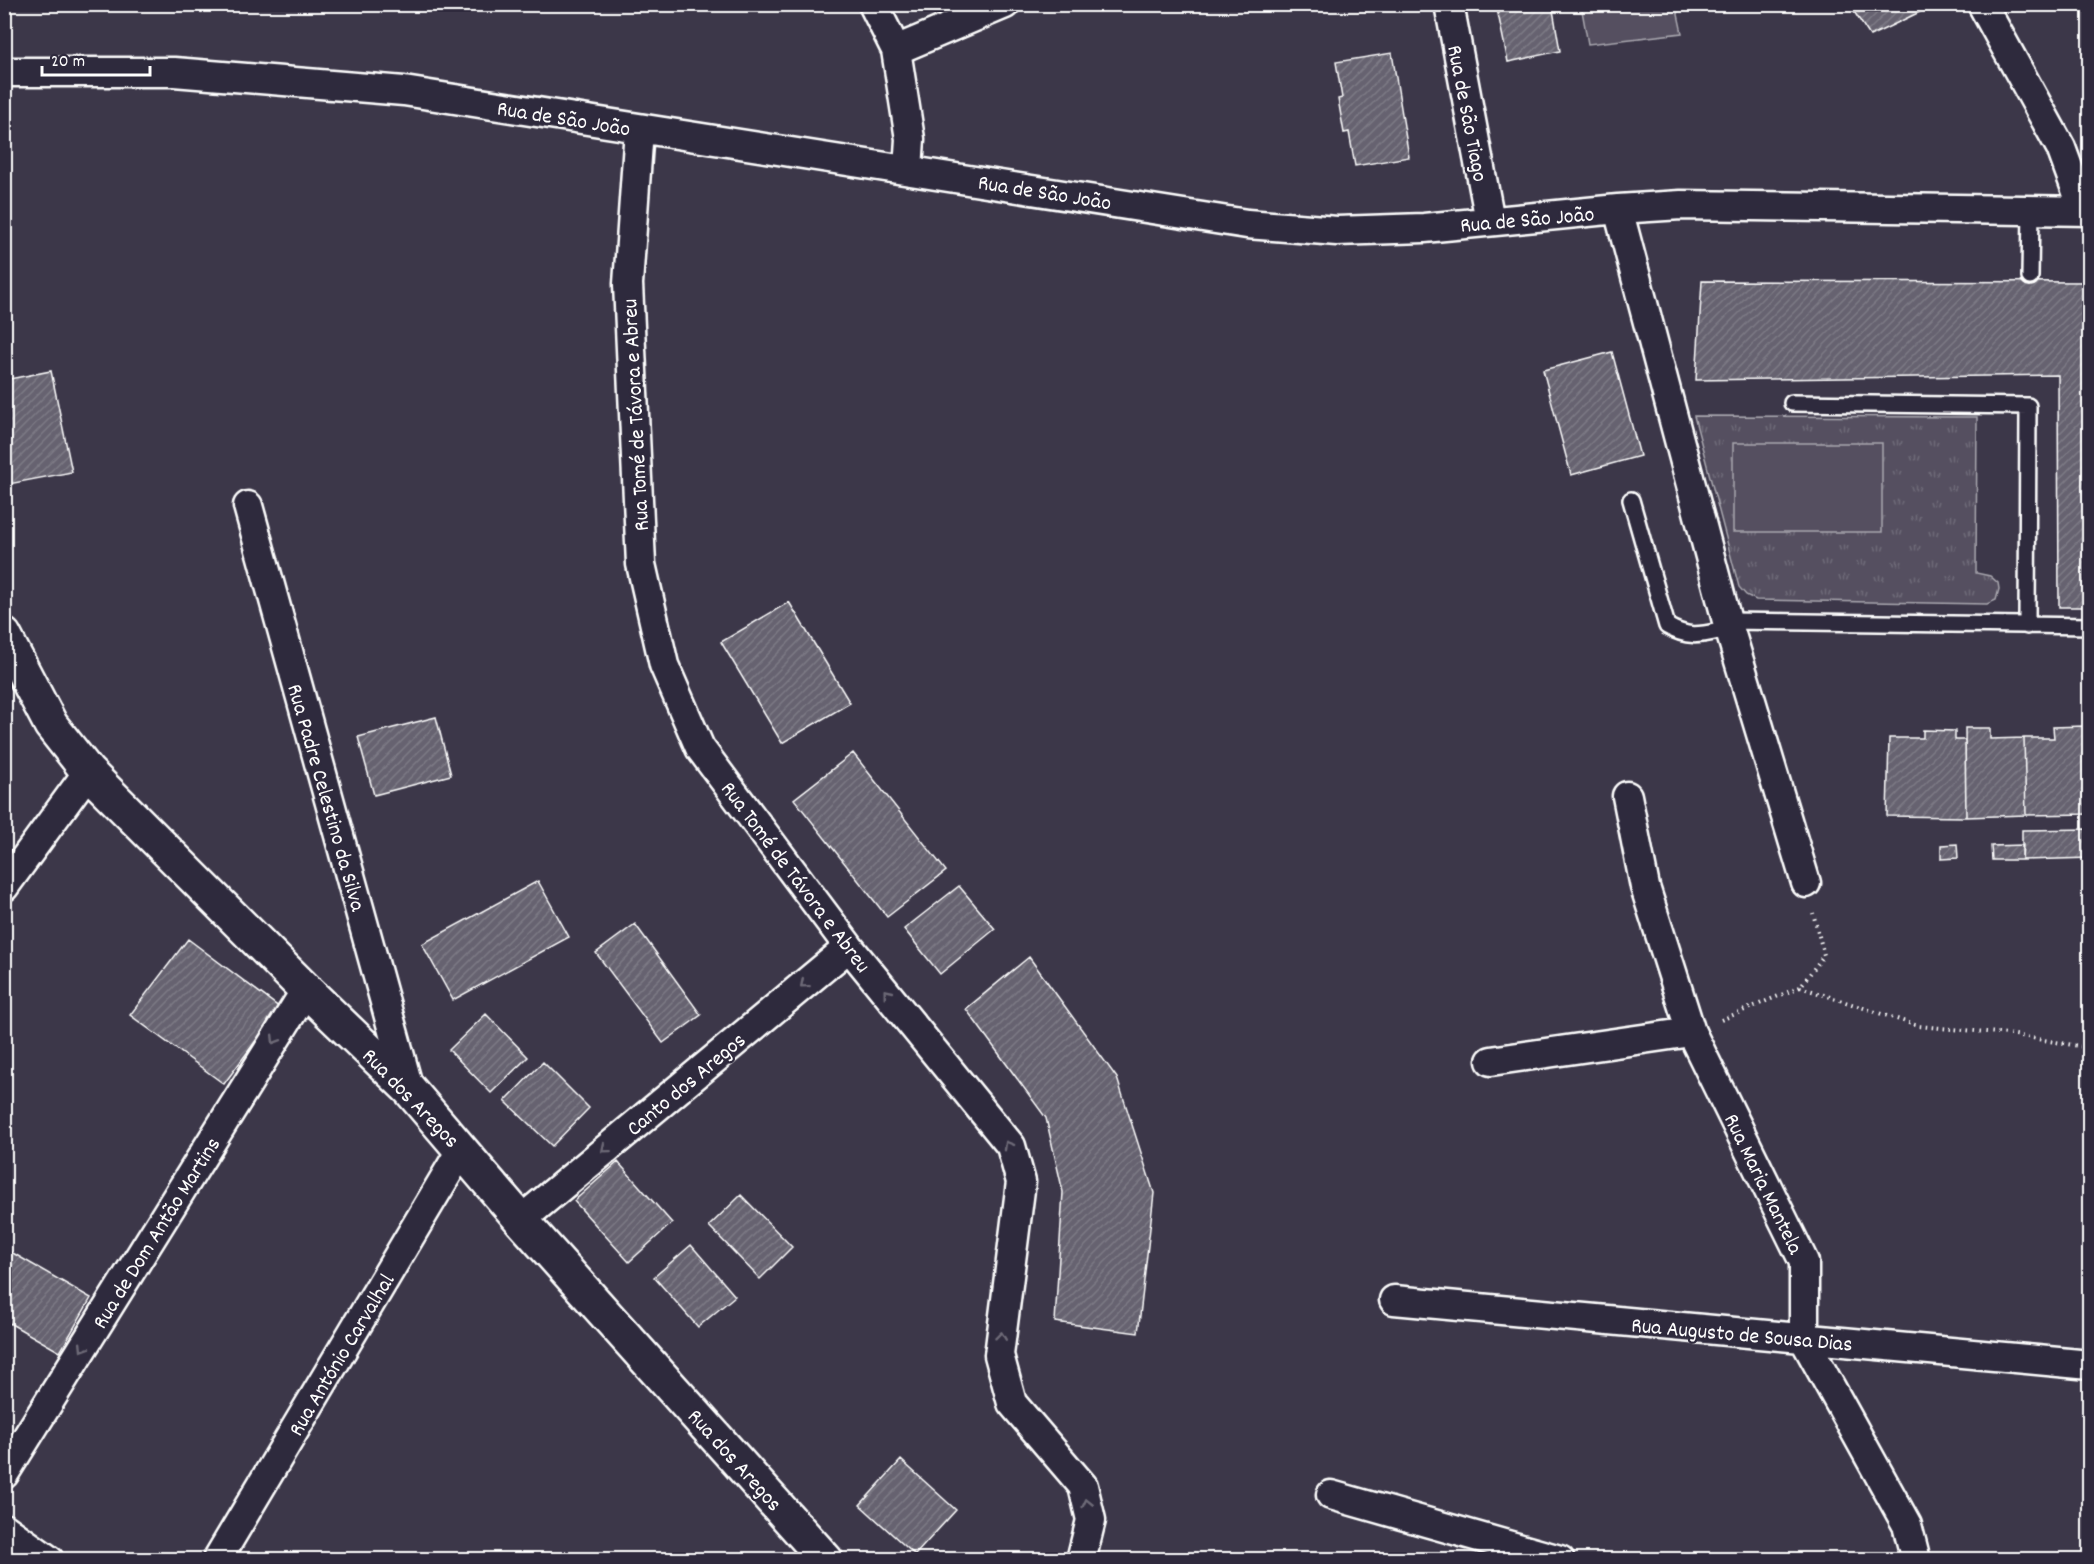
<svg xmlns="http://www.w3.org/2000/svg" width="2094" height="1564" font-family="Dekko,sans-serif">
	<defs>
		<pattern id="grass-tufts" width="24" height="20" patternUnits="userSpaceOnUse" patternTransform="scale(1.5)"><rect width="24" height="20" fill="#555060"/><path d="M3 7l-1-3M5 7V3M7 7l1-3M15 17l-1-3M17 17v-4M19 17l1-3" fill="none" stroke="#6e6a78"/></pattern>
		<pattern id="building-hatch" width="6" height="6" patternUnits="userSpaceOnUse" patternTransform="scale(1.5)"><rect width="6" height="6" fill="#666270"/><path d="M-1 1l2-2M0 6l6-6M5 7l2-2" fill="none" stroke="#7d7a85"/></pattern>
	</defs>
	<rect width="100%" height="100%" fill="#3c3749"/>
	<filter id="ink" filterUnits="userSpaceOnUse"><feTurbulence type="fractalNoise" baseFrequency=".0167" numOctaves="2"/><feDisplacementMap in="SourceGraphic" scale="12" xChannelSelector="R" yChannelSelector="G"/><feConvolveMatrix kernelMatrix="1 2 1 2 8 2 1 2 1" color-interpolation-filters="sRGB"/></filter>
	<g filter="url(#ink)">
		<!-- grass -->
		<path fill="url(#grass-tufts)" stroke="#aaa8b0" stroke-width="1.5" d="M1694,416l283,1 -1,156 14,3 8,7 1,6 -3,11 -9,4 -231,-4 -10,-5 -7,-8z"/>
		<!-- pitch -->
		<path fill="#555060" stroke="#aaa8b0" stroke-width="1.5" d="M1581,5h95l6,28 -94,11z
			M1733,443h149v89h-149z"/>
		<!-- building -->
		<path fill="url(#building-hatch)" stroke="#fff" stroke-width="1.5" d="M1496,4h56l8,47 -52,11z
			M1849,4h80l1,3 -60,29z
			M1392,53l17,104 -54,9 -6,-34 -5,1 -6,-34 4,-1 -6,-36z
			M1702,281l388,1v325h-31l-1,-232 -362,5z
			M1612,352l28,104 -69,19 -28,-105z
			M51,371l21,101 -63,12 -5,-23v-81z
			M789,602l61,101 -68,40 -61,-101z
			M436,717l15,58 -77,20 -16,-58z
			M2084,726v12h6v76l-64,1 -2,-77h30l-1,-11z
			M1965,728h25v11l34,-1 2,77 -60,2z
			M1923,730l32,1v9h10l1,77 -79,-1 2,-78h34z
			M853,753l93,118 -59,46 -93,-118z
			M2090,829v29l-68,2v-30z
			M1957,844l1,14 -17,1v-14z
			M2023,845l-1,15h-30l-1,-14z
			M538,881l31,56 -116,63 -31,-56z
			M959,886l36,43 -55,45 -36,-45z
			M635,924l66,91 -38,28 -67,-90z
			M188,939l92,69 -56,76 -94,-69z
			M1029,957l88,121 37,115 -16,140 -83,-11 8,-130 -17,-74 -80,-109z
			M486,1014l42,43 -37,36 -42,-43z
			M543,1062l46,46 -37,38 -47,-45z
			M618,1162l54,61 -43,39 -55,-61z
			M741,1195l51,52 -32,32 -51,-53z
			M691,1245l44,51 -37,31 -44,-50z
			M4,1248l87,50 -31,54 -56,-32z
			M901,1460l55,50 -41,45 -55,-50z"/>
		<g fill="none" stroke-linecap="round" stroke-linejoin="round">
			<defs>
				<path id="service" d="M2030,277l1,-68
					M1792,403l236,3 -1,220
					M1631,500l36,126c24,14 36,8 62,3
					M1727,621l363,5"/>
				<path id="minor" d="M873,4l23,46 14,89 -2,30
					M1449,4l41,217
					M1982,4l79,144 23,63
					M896,50l109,-46
					M4,72h170l230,19 843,133 90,7 87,-3 194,-19 63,-4 409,6
					M639,129l-11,155 13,280 23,101 36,83 149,199 162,199 10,36 -22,173 13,48 71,83 8,34 -10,40
					M1618,209l109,412 79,262
					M248,506l161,583
					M1627,796l18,91 46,145 113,230v77l103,186 9,35
					M4,887l84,-115
					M1491,1061l200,-29
					M521,1220l328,-273
					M1394,1300l696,65
					M4,1474l302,-484
					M1331,1495l229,65
					M4,1528l45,32
					M217,1560l245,-411"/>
				<path id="tertiary" d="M4,635l47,90 37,47 218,218 103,99 112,131 305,340"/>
			</defs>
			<!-- service casing -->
			<use href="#service" stroke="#fff" stroke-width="20"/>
			<!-- minor casing -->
			<use href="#minor" stroke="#fff" stroke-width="33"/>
			<!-- tertiary casing -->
			<use href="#tertiary" stroke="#fff" stroke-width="38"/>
			<!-- path -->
			<path stroke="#fff" stroke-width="4" stroke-dasharray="1.5 4.5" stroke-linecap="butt" d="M1800,987l118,39 91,8 81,14
				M1721,1020l79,-33 24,-32 -11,-42"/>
			<!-- service -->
			<use href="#service" stroke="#2f2a3d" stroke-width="15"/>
			<!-- minor -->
			<use href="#minor" stroke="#2f2a3d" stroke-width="28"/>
			<!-- tertiary -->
			<use href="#tertiary" stroke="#2f2a3d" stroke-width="33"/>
		</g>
		<!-- one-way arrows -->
		<defs><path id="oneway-chevron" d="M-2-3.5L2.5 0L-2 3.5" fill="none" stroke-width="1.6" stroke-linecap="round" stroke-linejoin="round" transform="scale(1.5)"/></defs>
		<g stroke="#6d6a77">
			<use href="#oneway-chevron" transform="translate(804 984) rotate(140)"/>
			<use href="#oneway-chevron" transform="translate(887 993) rotate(-129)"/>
			<use href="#oneway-chevron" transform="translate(275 1040) rotate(122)"/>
			<use href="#oneway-chevron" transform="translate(1008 1145) rotate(-120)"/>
			<use href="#oneway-chevron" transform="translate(605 1149) rotate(140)"/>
			<use href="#oneway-chevron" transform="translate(1001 1336) rotate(-83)"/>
			<use href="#oneway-chevron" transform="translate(83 1348) rotate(122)"/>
			<use href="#oneway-chevron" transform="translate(1087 1503) rotate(-103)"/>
		</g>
	</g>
	<g text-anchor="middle" stroke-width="4.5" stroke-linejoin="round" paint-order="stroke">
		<!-- street labels -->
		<g font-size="22" fill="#fff" stroke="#2f2a3d">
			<text transform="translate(1469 113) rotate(79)" y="8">Rua de São Tiago</text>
			<text transform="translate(564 117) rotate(9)" y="8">Rua de São João</text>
			<text transform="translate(1045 191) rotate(9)" y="8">Rua de São João</text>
			<text transform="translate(1527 218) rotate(-5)" y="8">Rua de São João</text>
			<text transform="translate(634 415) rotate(-93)" y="8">Rua Tomé de Távora e Abreu</text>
			<text transform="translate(328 797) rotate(74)" y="8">Rua Padre Celestino da Silva</text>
			<text transform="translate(797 876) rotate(53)" y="8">Rua Tomé de Távora e Abreu</text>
			<text transform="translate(685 1083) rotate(-40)" y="8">Canto dos Aregos</text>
			<text transform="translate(412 1097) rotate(46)" y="8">Rua dos Aregos</text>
			<text transform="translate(1765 1183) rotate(64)" y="8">Rua Maria Mantela</text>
			<text transform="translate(155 1232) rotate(-58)" y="8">Rua de Dom Antão Martins</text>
			<text transform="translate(1742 1333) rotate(5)" y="8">Rua Augusto de Sousa Dias</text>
			<text transform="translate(340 1354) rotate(-59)" y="8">Rua António Carvalhal</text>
			<text transform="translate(736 1459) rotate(48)" y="8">Rua dos Aregos</text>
		</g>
	</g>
	<!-- margin -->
	<rect width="2094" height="1564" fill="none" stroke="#2f2a3d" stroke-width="24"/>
	<rect x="12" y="12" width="2070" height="1540" fill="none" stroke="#fff" stroke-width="2" filter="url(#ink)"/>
	<!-- scale -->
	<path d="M42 66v9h108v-9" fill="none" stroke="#ffffff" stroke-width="3"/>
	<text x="51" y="66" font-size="18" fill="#ffffff" stroke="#2f2a3d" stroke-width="4.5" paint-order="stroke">20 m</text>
</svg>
